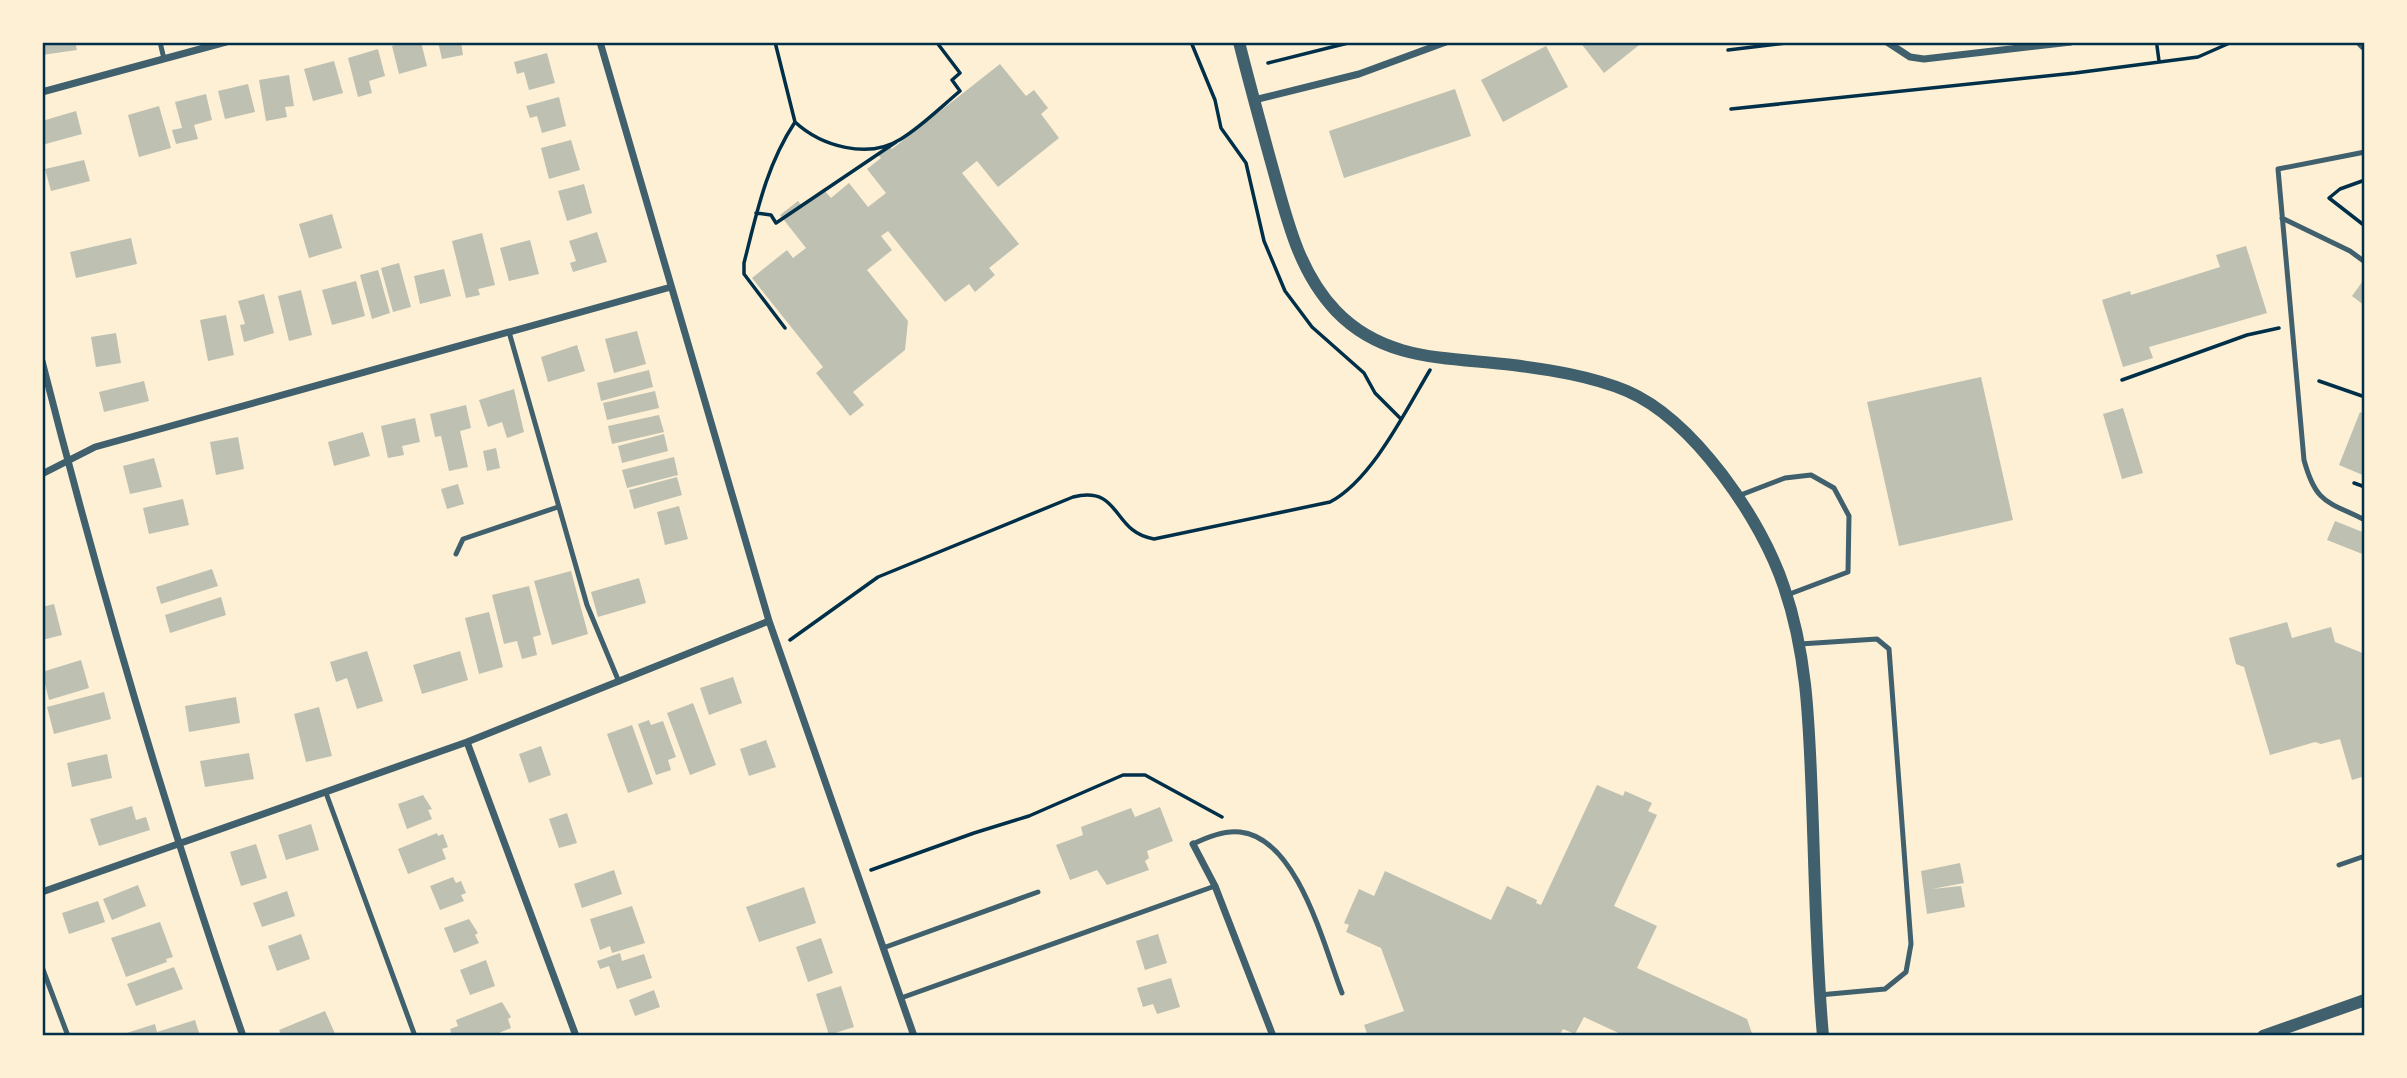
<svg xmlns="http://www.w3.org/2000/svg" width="2407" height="1078" font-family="Mulish,sans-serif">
	<rect width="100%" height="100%" fill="#fdf0d5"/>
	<!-- building -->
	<path fill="#bec0b2" d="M42,42h33l2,8 -35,5z
		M406,42h15l6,24 -28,8 -7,-28z
		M438,42h23l2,13 -21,4z
		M1580,42h63l-39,31z
		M1546,46l22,41 -65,35 -22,-42z
		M378,49l7,27 -16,5 3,12 -14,4 -10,-39z
		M547,53l8,30 -26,7 -5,-18 -7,2 -3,-12z
		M334,61l9,32 -30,8 -9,-32z
		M1000,64l26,32 8,-6 14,18 -7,6 18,24 -61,49 -21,-26 -15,12 57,71 -30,24 6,7 -20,17 -6,-8 -24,18 -57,-71 -7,5 11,14 -25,20 41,51 -3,29 -52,42 11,13 -14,11 -34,-43 7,-6 -71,-89 35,-28 6,8 13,-10 -26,-33 18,-14 5,6 21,-17 7,8 18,-15 19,24 18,-14 -19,-24 14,-11 -3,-3 11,-9 3,3z
		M289,75l5,31 -9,1 2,10 -21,4 -7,-41z
		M248,84l7,28 -30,7 -7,-28z
		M1455,89l16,47 -127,42 -15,-47z
		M206,94l6,26 -18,5 4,14 -22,5 -4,-14 10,-2 -7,-26z
		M559,97l7,29 -24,7 -5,-17 -7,2 -4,-12z
		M159,106l12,42 -32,9 -11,-42z
		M76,111l6,23 -40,11v-24z
		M571,140l9,30 -31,9 -8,-31z
		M84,160l6,21 -39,10 -6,-22z
		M584,184l8,29 -25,8 -9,-30z
		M332,214l10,34 -33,10 -10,-34z
		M597,232l10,30 -34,10 -3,-9 6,-2 -7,-20z
		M482,233l13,52 -17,4 2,6 -14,3 -14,-57z
		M131,238l6,26 -61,14 -6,-26z
		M530,240l9,34 -30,7 -9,-33z
		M2246,246l21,67 -118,34 4,11 -30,9 -21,-67 28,-9 1,4 89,-28 -4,-12z
		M399,263l12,44 -18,5 -12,-44z
		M444,269l7,27 -31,8 -6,-28z
		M378,270l12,43 -18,6 -12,-44z
		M2365,278v28l-13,-10z
		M356,281l9,35 -33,9 -10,-35z
		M301,290l11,45 -23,6 -11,-45z
		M264,294l10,39 -30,9 -4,-17 5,-1 -7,-23z
		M226,315l8,40 -26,6 -8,-41z
		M637,331l9,33 -32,9 -9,-34z
		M116,333l5,30 -25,4 -5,-30z
		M577,345l8,26 -37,11 -7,-25z
		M649,370l4,17 -52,14 -4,-18z
		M1981,377l32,143 -114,26 -32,-144z
		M144,381l5,20 -45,11 -5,-20z
		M514,389l10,43 -17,6 -5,-16 -14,5 -9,-27z
		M655,391l4,17 -52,12 -4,-17z
		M466,405l5,23 -11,3 8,36 -19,4 -8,-35 -6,1 -5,-23z
		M2123,408l20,65 -21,6 -19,-65z
		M2360,412l5,2v62l-26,-11z
		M659,415l5,17 -52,12 -4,-18z
		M415,418l5,24 -18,4 2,9 -16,3 -7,-32z
		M363,432l7,24 -36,10 -6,-24z
		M664,434l4,17 -46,12 -4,-17z
		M238,437l6,32 -28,6 -6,-33z
		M496,448l4,20 -13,3 -4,-20z
		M674,457l4,18 -51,13 -5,-18z
		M154,458l8,29 -32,7 -7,-28z
		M677,477l5,18 -48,14 -5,-19z
		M458,484l6,20 -17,5 -6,-20z
		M183,499l6,26 -40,9 -6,-26z
		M679,506l9,33 -23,6 -8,-33z
		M2335,521l30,12v22l-38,-15z
		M212,569l6,17 -57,18 -5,-17z
		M571,571l17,63 -36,11 -18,-64z
		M639,578l7,25 -48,14 -7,-25z
		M529,586l12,49 -8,2 4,18 -15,4 -5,-18 -13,3 -12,-49z
		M221,597l5,18 -56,18 -5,-18z
		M54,604l8,31 -20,5v-33z
		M489,612l14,55 -24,7 -14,-56z
		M2287,622l5,16 39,-11 4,15 30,12v122l-13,4 -12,-41 -19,5 -6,-2 -45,13 -26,-88 -8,-3 -7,-26z
		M367,651l16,50 -26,8 -10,-31 -11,4 -6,-20z
		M460,651l8,29 -46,14 -9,-29z
		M81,660l8,28 -40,12 -7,-28z
		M733,677l9,26 -33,12 -9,-27z
		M104,692l7,27 -57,15 -7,-27z
		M236,697l4,26 -51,9 -4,-26z
		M693,703l23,62 -26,10 -23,-62z
		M319,707l13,49 -26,6 -12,-48z
		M649,720l2,5 12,-4 13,36 -8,3 3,10 -15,5 -18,-51z
		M632,725l21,59 -25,9 -21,-59z
		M766,740l10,27 -27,9 -9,-27z
		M541,746l10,29 -22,8 -10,-29z
		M249,753l5,26 -49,8 -5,-26z
		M107,754l5,24 -40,9 -5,-24z
		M1597,785l26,11 2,-5 27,12 -4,8 9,4 -43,91 43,20 -20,42 110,51 6,17h-128l-41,-19 -9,17 -12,-5 -4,7h-191l-4,-11 40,-14 -23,-63 -35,-16 3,-7 -5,-2 15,-34 15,7 11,-25 106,49 16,-34 30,14 -1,3 5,2z
		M423,795l9,14 -4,1 4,9 -25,10 -9,-25z
		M132,806l4,14 10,-3 4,13 -51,16 -9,-27z
		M1160,807l13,34 -26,10 2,7 -4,3 4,9 -42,15 -10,-15 -27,10 -14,-35 27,-10 -2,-8 50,-19 4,9z
		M567,813l10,30 -18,5 -10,-29z
		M311,824l8,26 -33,10 -8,-25z
		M437,833l1,3 5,-2 5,13 -6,2 4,10 -38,15 -10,-25z
		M256,844l11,34 -26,8 -11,-34z
		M1960,863l4,20 -32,6 29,-3 4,21 -38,7 -6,-43z
		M614,870l8,24 -40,14 -8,-24z
		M453,877l3,6 5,-2 5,12 -5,2 3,6 -24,9 -10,-24z
		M138,885l8,21 -34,14 -9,-21z
		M804,887l12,36 -57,19 -13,-35z
		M287,891l8,25 -33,11 -9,-24z
		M98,901l7,21 -36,12 -7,-21z
		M632,906l13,37 -33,10 -2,-7 -10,4 -10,-31z
		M469,919l9,14 -3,2 4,8 -25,10 -10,-25z
		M160,922l13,35 -7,2 1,3 -41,15 -15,-39z
		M301,934l9,25 -33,12 -9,-25z
		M1158,934l9,29 -22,7 -9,-29z
		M821,938l12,35 -25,9 -12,-35z
		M620,953l2,8 22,-7 8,24 -35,11 -8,-23 -9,3 -3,-8z
		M486,960l9,26 -25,9 -10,-25z
		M174,967l9,22 -47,17 -9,-22z
		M1171,978l9,29 -23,7 -4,-10 -10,3 -6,-19z
		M841,986l13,41 -25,8 -13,-41z
		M654,990l6,17 -25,9 -6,-16z
		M502,1002l9,15 -3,2 3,9 -20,8h-17l-1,-3 -21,3 -2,-7 8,-3 -2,-6z
		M325,1011l11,25h-54l-3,-6z
		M195,1020l5,16h-83l38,-12 2,8z"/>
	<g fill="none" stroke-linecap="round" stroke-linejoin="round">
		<!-- path -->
		<path stroke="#003049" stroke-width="3.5" d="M775,42l20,80c-29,44 -38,90 -51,141v11l41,54
			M1191,42l24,58 6,28 25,35 18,78 21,50 27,36 52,46 11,20 26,26
			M2157,46l2,15
			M1728,50l66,-8
			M1268,63l84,-21
			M1731,109l344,-36 123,-16 34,-15
			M795,122c26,24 73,38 106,17 21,-13 40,-32 59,-48l-8,-11 8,-7 -22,-29
			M2365,180l-25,9 -11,9 36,28
			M756,213l15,2 5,8 120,-81
			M2122,380l125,-45 32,-7
			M2319,381l46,16
			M2354,483l11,4
			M790,640l88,-63 195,-80c49,-12 38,35 81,42l176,-37c42,-22 76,-92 100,-132
			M871,870l103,-37 55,-17 94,-41h22l77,42"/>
		<!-- service -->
		<path stroke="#3f606c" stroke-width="5" d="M160,42l4,17
			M2365,152l-87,17 26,291c12,44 23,41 61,60
			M2282,218l68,33 15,11
			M509,332l78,273 32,77
			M1738,496l47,-18 26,-3 23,13 15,28 -1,56 -61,23
			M456,554l7,-15 95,-32
			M1800,644l77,-5 12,10 22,295 -5,28 -21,17 -66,6
			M326,793l89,243
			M1193,844c14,-7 31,-14 47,-12 58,6 84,115 102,161
			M2339,865l26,-9
			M883,948l155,-56
			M42,967l26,69
			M901,998l314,-112"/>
		<!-- minor -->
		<path stroke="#3f606c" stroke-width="7" d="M600,42l169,579 145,415
			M1887,42l23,15 14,2 147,-17
			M42,92l184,-50
			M1254,100l105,-26 87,-32
			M42,361c58,228 124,453 201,675
			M42,474l53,-27 576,-160
			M467,742l109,294
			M1193,844l22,42 58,150
			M42,892l425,-150 302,-121"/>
		<!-- tertiary -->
		<path stroke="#3f606c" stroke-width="12" d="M1239,42c10,40 21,80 32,120 15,53 26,108 65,149 49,51 112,46 177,54 38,5 78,11 114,26 67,29 135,129 157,196 24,70 25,140 28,213 3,79 4,158 11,236
			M2362,42l3,3
			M2263,1036l102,-36"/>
	</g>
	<!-- border -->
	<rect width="2407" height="1078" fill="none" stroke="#fdf0d5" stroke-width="88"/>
	<rect x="44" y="44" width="2319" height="990" fill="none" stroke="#003049" stroke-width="2.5"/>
</svg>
